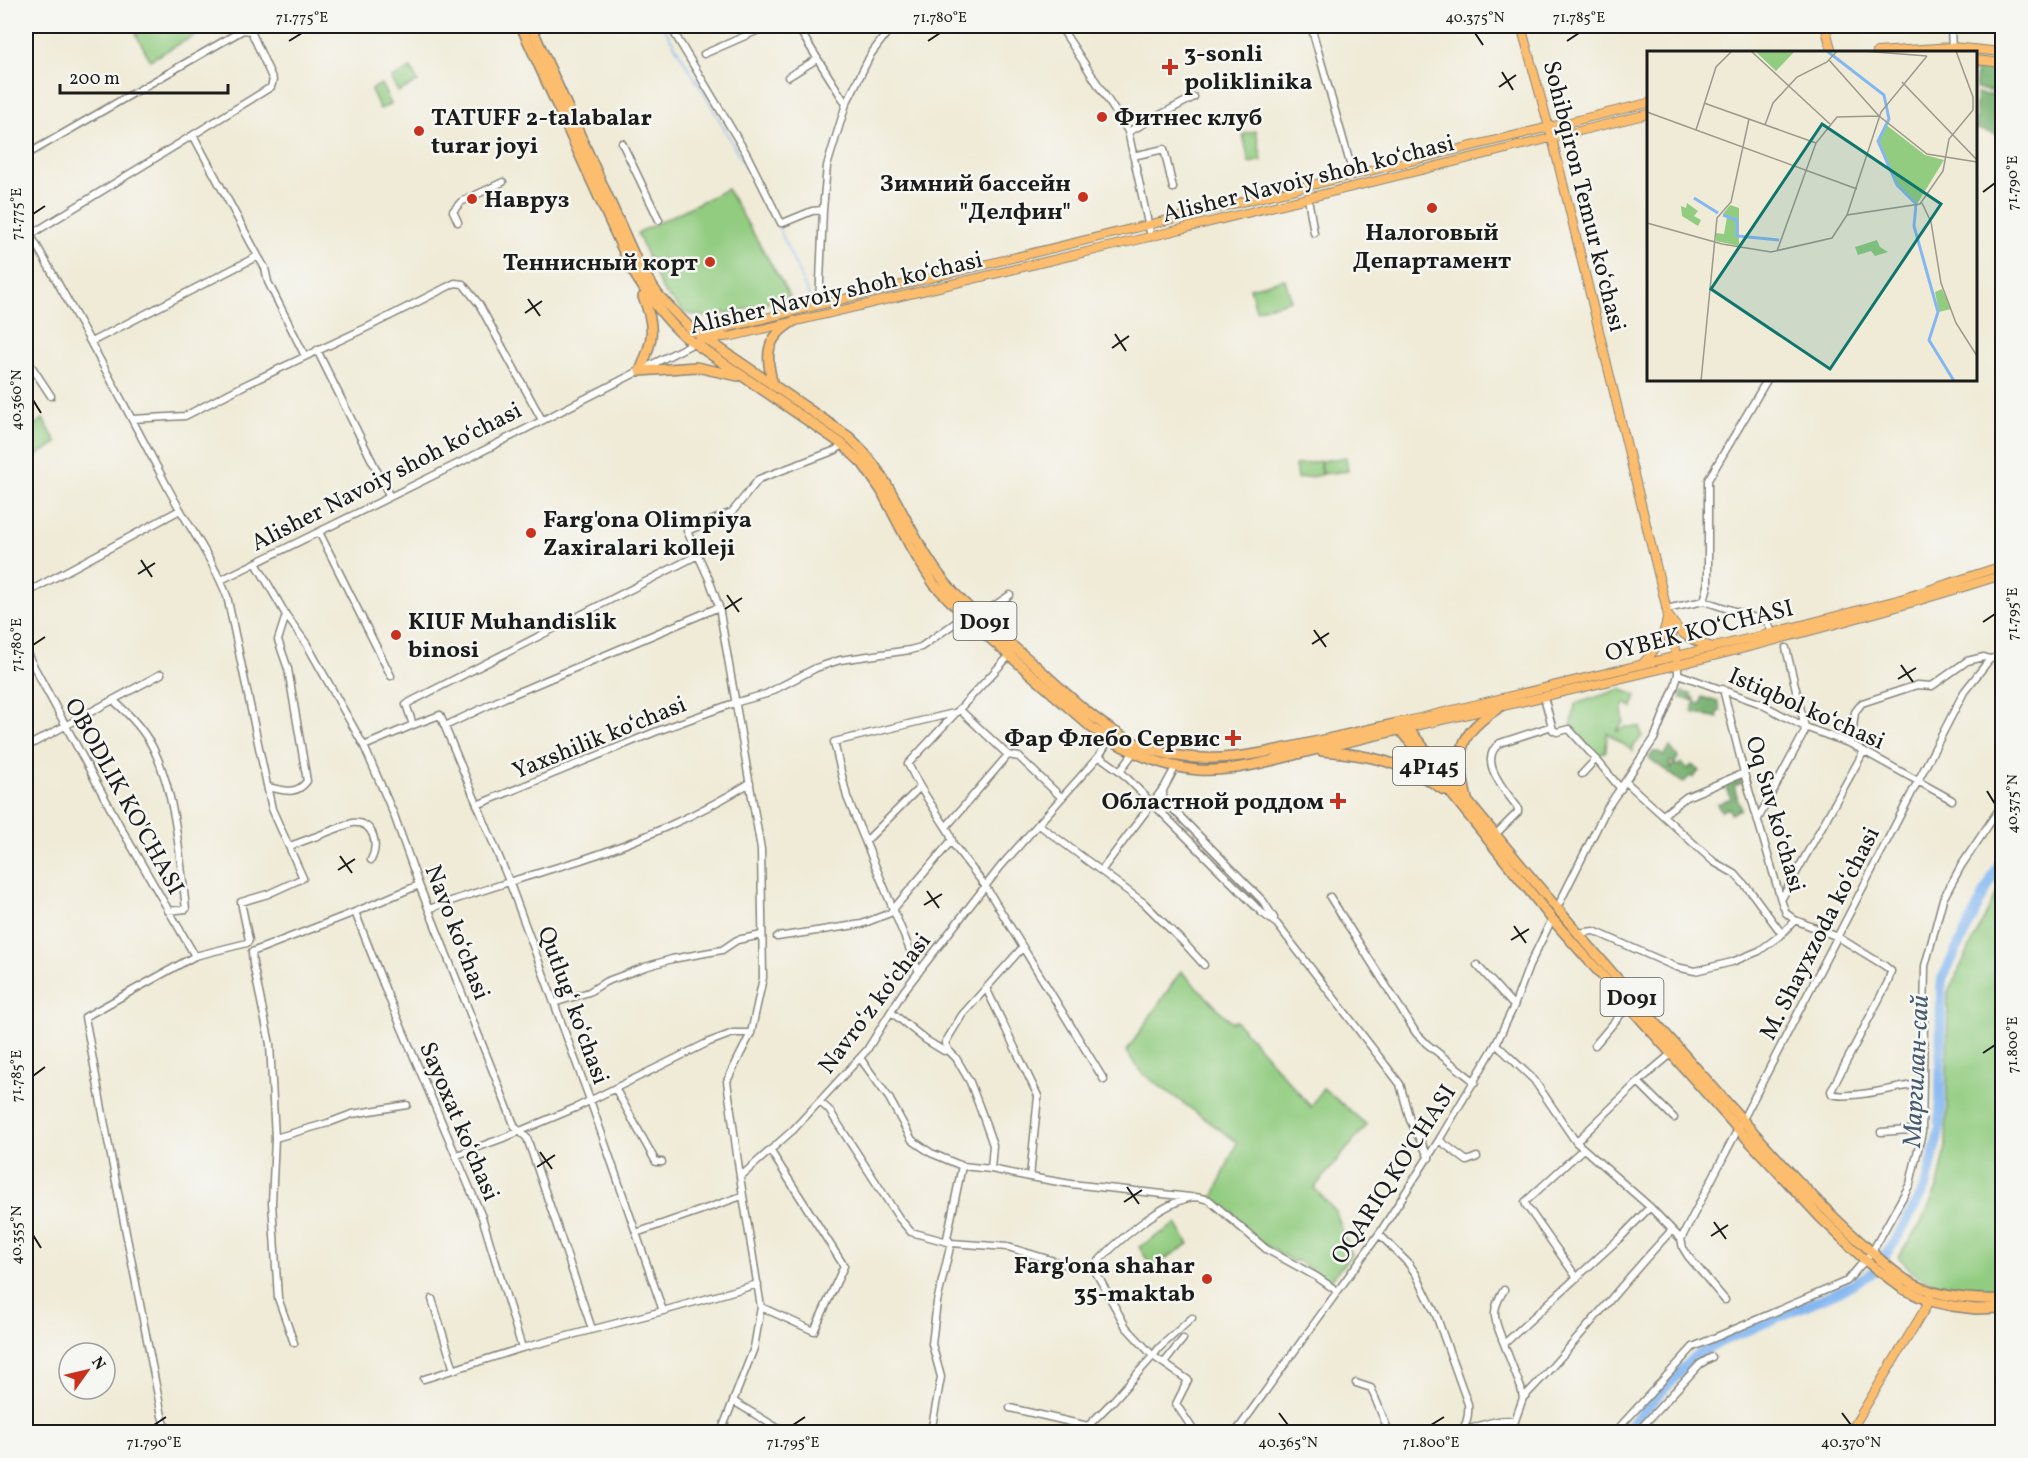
<svg xmlns="http://www.w3.org/2000/svg" width="2028" height="1458" font-family="Vollkorn,serif">
	<rect width="100%" height="100%" fill="#f6f6f2"/>
	<filter id="ink" filterUnits="userSpaceOnUse"><feTurbulence type="fractalNoise" baseFrequency=".0167" numOctaves="2"/><feDisplacementMap in="SourceGraphic" scale="12" xChannelSelector="R" yChannelSelector="G"/><feConvolveMatrix kernelMatrix="1 2 1 2 8 2 1 2 1" color-interpolation-filters="sRGB"/></filter>
	<filter id="wash" filterUnits="userSpaceOnUse"><feTurbulence type="fractalNoise" baseFrequency=".008" numOctaves="4" result="noise"/><feDisplacementMap in="SourceGraphic" scale="24" xChannelSelector="R" yChannelSelector="G"/><feGaussianBlur stdDeviation="1.35" result="paint"/><feColorMatrix in="noise" values="0 0 0 0 0 0 0 0 0 0 0 0 0 0 0 0 0 1.4 0 .05"/><feComposite in="paint" operator="in"/></filter>
	<g filter="url(#wash)">
		<rect width="100%" height="100%" fill="#f0ebd7"/>
		<!-- green -->
		<path fill="#92cc80" stroke="#57744e" stroke-width="1.5" d="M137,26h75l-62,34 -14,-26 2,-2z
			M411,68l7,14 -20,10 -7,-14z
			M381,84l10,20 -11,5 -9,-19z
			M1256,131l6,29 -13,3 -6,-29z
			M727,189l63,107 -35,11 -47,10 -23,-4 -22,-22 -26,-58z
			M1285,279l6,21 -35,10 -6,-22z
			M43,419l14,24 -31,19v-32z
			M1346,457l2,14 -25,3 -2,-13z
			M1320,461l2,14 -25,4 -2,-14z
			M1620,689l16,6 -3,13 -8,-5 -3,9 2,9 -8,11 10,-5h14l2,9 -9,11v4l-26,-18 -1,18 -9,5 -26,-27 4,-25z
			M2002,882v408c-27,1 -64,2 -87,-16 -6,-5 -12,-12 -17,-17l22,-32 18,-39 5,-23 3,-18 1,-51 1,-102z
			M1181,971l50,51 5,-1 75,86 12,-19 44,37 -53,63 21,23 17,43 -23,28 -33,-22 -2,2 -34,-20 -47,-44 24,-56 -94,-68 -17,-22z
			M1176,1224l13,20 -37,23 -13,-20z"/>
		<!-- forest -->
		<path fill="#75b06e" stroke="#486645" stroke-width="1.5" d="M1987,65l5,4 8,-4h2v9l-1,1 1,1v17l-26,-4v-23z
			M1976,94l17,1 9,4v37l-26,-7z
			M1682,692l10,2 -1,3 4,1v5l6,1 1,-7 16,5 3,9 -4,1 1,6 -26,-6 3,-11 -14,-3z
			M1670,747l8,10 -3,6 -4,-1 -2,1 2,5 3,-4 4,2 3,-3 7,6 4,-4 7,6 -6,7 -3,-2 -7,7 -34,-25 4,-6h5l5,4z
			M1741,776l1,7 -8,3 3,10 -2,1h2l4,12 -10,5 -2,-6 -8,3 -4,-7 14,-5 -7,-17z"/>
		<g fill="none" stroke-linecap="round" stroke-linejoin="round">
			<!-- stream -->
			<path stroke="#84b7f1" stroke-width="1.5" d="M663,26l47,77 67,121 33,74"/>
			<!-- river -->
			<path stroke="#84b7f1" stroke-width="10" d="M1624,1432l69,-74 27,-16 122,-52 30,-17 23,-31 32,-58 13,-58 1,-136 1,-11 60,-121"/>
		</g>
	</g>
	<g filter="url(#ink)">
		<g fill="none" stroke-linecap="round" stroke-linejoin="round">
			<defs>
				<path id="minor" d="M670,26l76,127 35,70
					M797,26l49,78
					M1060,26l68,105 23,106
					M1311,26l40,141
					M1951,26l1,26
					M704,54l64,-28
					M788,77l29,-18
					M1128,132l66,-35
					M193,135l65,121 7,12 3,14 37,74
					M622,143l37,77
					M26,155l217,-125 8,1 22,49 -2,7 -241,148
					M1133,156l31,-7 9,39
					M1308,198l6,35
					M458,222l-5,-11 8,-9 42,-20
					M783,223l29,-12 11,-1
					M26,227c50,86 96,173 142,261 19,36 44,70 59,108l45,213 31,69 -35,16 -27,8 8,38 -2,3 -52,13 -110,61 22,119 55,280 5,15
					M819,305l4,-95 4,-44 19,-62 25,-50 21,-28
					M91,342l167,-86
					M317,350l73,147
					M26,358l25,38
					M132,419l53,-3 60,-31 125,-59 85,-43 8,1 16,20 63,116
					M319,532l72,144
					M256,563l30,52 20,28 58,103 30,69 25,70 96,242 12,11 65,191
					M221,580l242,-119 231,-118
					M26,593l154,-83
					M1704,601l64,21 4,11
					M1666,609l38,-8 4,-15v-106l59,-100
					M979,616l31,-21
					M26,652l95,176 74,128
					M1010,655l-102,109 12,23 29,45 4,12 33,43 118,193
					M1678,674l81,29 46,24 46,17 101,56
					M1544,697l9,33 4,2 12,-3 27,30
					M113,700c16,14 32,31 41,50 22,46 26,109 32,159l-18,2
					M959,709l49,46 11,2 42,40
					M413,725l27,-10 69,166 81,219 73,211
					M445,726l59,-28 215,-91
					M1851,744l4,-32 7,-9 55,-18 15,1 35,-25 17,-4 6,2
					M364,746l49,-21 -6,-18 -1,-2 4,-3 288,-147
					M26,747l135,-73
					M1099,756l21,15 141,141 16,12 123,160 10,36 19,38
					M1176,766l-13,24v9l100,102 11,17
					M1120,771l14,-19
					M1582,774l14,-15 25,30
					M1626,782l88,80 21,12 16,18 31,42
					M268,787c16,3 28,9 39,-6l-19,-112 -10,-29 8,-25
					M477,805l178,-73 79,-29 32,-9 50,-26 24,-8 70,-10 11,-3 44,-31
					M1663,815l23,-18 58,-24
					M1758,819l46,-86 1,-6 -19,-79
					M1038,824l106,79 41,41 19,21
					M946,827l62,-72
					M1495,835l23,-23v-4c-12,-17 -42,-47 -18,-65l52,-17
					M866,841l54,-54
					M290,846l62,-23c22,-2 27,21 19,37
					M1101,871l61,-81
					M1330,897l86,136 11,11 48,38
					M1781,900l83,-149
					M1557,908l50,-100 47,-69 21,-53 3,-12v-10
					M429,909c50,-19 101,-33 152,-49 56,-18 119,-46 169,-77
					M355,912l31,79 96,226 40,131
					M1795,920l43,17 47,29 6,5 -3,11 -57,109 1,3c15,6 72,-8 91,-11
					M1577,933l17,-2 82,36 19,4 37,-9 27,-11 23,-17 13,-14 -9,-7 -5,-13 -37,-127 -21,-84
					M777,937l85,-13 28,-11 62,-73
					M1477,965l37,41
					M919,972l-72,-175 -13,-55 120,-29
					M986,988l52,108 -8,81 -39,-8
					M554,1003l35,-11 16,-10 40,-15 27,-8 50,-9 15,-10 25,-5
					M891,1012l35,28 18,11 4,-1
					M1496,1044l38,36 42,62 74,65 31,32 2,9 5,8 37,44
					M1595,1045l33,-39
					M860,1058l29,40 23,42 19,13 31,13
					M1638,1082l36,36
					M615,1088l41,74h6
					M820,1102l9,8 70,108 12,14 40,11 57,4 66,20h19c21,-23 70,-67 102,-70 4,0 9,2 14,3l57,49 51,28 20,14
					M1881,1132l41,-3
					M275,1138l-5,-94 -17,-80 -1,-12 103,-40 64,-27
					M1439,1140l28,21 10,-4
					M1576,1142l62,-60 33,-28
					M457,1155l49,-18 69,-29 134,-66 24,-9h18
					M740,1177l-13,-96 24,-48 12,-55 -2,-129 -42,-242 -10,-28 -22,-48 45,-19 27,-33 77,-29 6,-6
					M1030,1177l41,7 119,13
					M636,1233l106,-37
					M1379,1234l29,29 8,11 20,41 32,89c1,11 -1,20 -7,28
					M1681,1239l283,-547 26,-33 12,-3
					M1577,1278l-51,-73 -1,-3 58,-53
					M1504,1290c-15,23 -9,30 0,54
					M432,1299l22,71
					M761,1307l53,24 30,-65 -74,-116
					M294,1343l-16,-45 -6,-95 3,-65 53,-15 24,-9 55,-9
					M1164,1363l19,-24
					M424,1379l98,-31 141,-37 95,-27
					M1356,1383l15,5 18,44
					M1523,1398c52,-53 97,-113 148,-167
					M733,1401l51,31
					M1010,1408l78,18
					M1192,1428l-16,-24 12,-24 -35,-24 6,-8 33,-30
					M721,1432l33,-84 7,-41 -21,-130 53,-47 74,-80 36,-58 98,-126 98,-110 10,-16
					M931,1432l10,-55 -9,-33 5,-42 14,-59 -4,-5 15,-72 29,3 2,-24 -12,-34 -11,-29 -14,-24 -8,-8 -3,-7 17,-28 61,-68
					M1084,1432l4,-6 25,-25 40,-45 -27,-29 -33,-60
					M1236,1432l143,-198 60,-94 57,-96 18,-38 15,-40 23,-47
					M1462,1432c17,-6 35,-14 53,-11
					M1511,1432l12,-34 -2,-10 -17,-44 118,-108 28,-29
					M1615,1432l78,-85 154,-66 25,-29 38,-68 12,-52 3,-166 18,-67 18,-33 41,-61
					M1637,1432l63,-68 12,-7"/>
				<path id="major" d="M1521,26l31,112 113,464 13,62
					M1825,26l7,26
					M1877,52l75,-5 50,5
					M1976,60l26,3
					M709,337l16,-9 923,-225
					M694,343l11,-4 28,-3 408,-97 507,-125
					M1670,618c11,17 21,23 40,28
					M1643,663c14,-14 20,-25 24,-44
					M1403,722l369,-89 129,-34 101,-33
					M1408,728c199,-46 400,-91 594,-153
					M1850,1432l75,-123 5,-14"/>
				<path id="highway" d="M521,26l111,244c15,25 30,46 52,66l158,108 21,20 18,26 30,58 23,36 33,34 125,110c31,21 68,39 106,42 38,2 75,-10 112,-19 32,-8 65,-16 98,-23
					M531,26l108,240 20,30 31,32 159,109c43,39 55,90 89,136 26,36 65,64 98,93 27,24 53,51 84,69 61,36 121,23 185,9 33,-7 65,-15 98,-22 105,130 213,258 326,383 43,48 86,97 135,140 13,12 27,25 42,35 28,17 65,20 96,19
					M640,371l56,-4 42,9
					M640,371c13,-30 16,-43 3,-74
					M773,385c-8,-30 -8,-47 21,-64
					M1397,726l155,193 187,211 81,87 46,44 37,28 26,12 23,5 24,3 26,-1
					M1322,751c49,4 81,11 122,39
					M1467,799c-11,-49 -10,-64 33,-92"/>
			</defs>
			<!-- minor casing -->
			<use href="#minor" stroke="#86847a" stroke-width="9"/>
			<!-- major casing -->
			<use href="#major" stroke="#86847a" stroke-width="10"/>
			<!-- highway casing -->
			<use href="#highway" stroke="#86847a" stroke-width="12"/>
			<!-- minor -->
			<use href="#minor" stroke="#fff" stroke-width="6"/>
			<!-- major -->
			<use href="#major" stroke="#fcbd6e" stroke-width="8"/>
			<!-- highway -->
			<use href="#highway" stroke="#fcbd6e" stroke-width="9"/>
		</g>
	</g>
	<!-- ticks -->
	<path fill="none" stroke="#1c1c1c" stroke-width="2" d="M1475,33l8,12M289,41l13,-8M928,41l12,-8M1567,41l12,-8M1502,72l11,18M1499,87l17,-12M1983,192l12,-9M33,214l12,-8M528,299l12,17M525,313l17,-12M1115,334l11,17M1112,348l17,-12M33,400l8,13M141,560l11,17M138,574l17,-11M727,595l12,17M725,609l17,-11M1983,622l12,-8M1314,630l12,17M1312,644l17,-11M33,645l12,-8M1901,665l12,17M1898,679l18,-11M1987,791l8,13M340,856l12,17M338,870l17,-11M927,891l12,17M924,905l18,-11M1514,926l12,17M1511,940l18,-11M1983,1053l12,-8M33,1076l12,-9M540,1152l12,17M537,1167l18,-12M1127,1187l12,17M1124,1202l18,-12M1714,1222l12,17M33,1235l8,13M1711,1236l17,-11M1279,1413l9,12M1842,1413l9,12M154,1425l12,-8M793,1425l12,-8M1431,1425l13,-8"/>
	<!-- markers -->
	<g fill="#c8321e" stroke="#f6f6f2" stroke-width="2">
		<path d="M1167 58h6v6h6v6h-6v6h-6v-6h-6v-6h6z"/>
		<circle cx="1102" cy="117" r="6"/>
		<circle cx="419" cy="131" r="6"/>
		<circle cx="1083" cy="197" r="6"/>
		<circle cx="472" cy="199" r="6"/>
		<circle cx="1432" cy="208" r="6"/>
		<circle cx="710" cy="262" r="6"/>
		<circle cx="531" cy="533" r="6"/>
		<circle cx="396" cy="635" r="6"/>
		<path d="M1230 729h6v6h6v6h-6v6h-6v-6h-6v-6h6z"/>
		<path d="M1335 792h6v6h6v6h-6v6h-6v-6h-6v-6h6z"/>
		<circle cx="1207" cy="1279" r="6"/>
	</g>
	<g text-anchor="middle" stroke-width="5" stroke-linejoin="round" paint-order="stroke">
		<!-- shield labels -->
		<g fill="#f6f6f2" stroke="#5d5d5c" stroke-width="1.5">
			<rect x="953.5" y="602" width="63" height="38" rx="4.5"/>
			<rect x="1393" y="747" width="72" height="38" rx="4.5"/>
			<rect x="1600.5" y="978" width="63" height="38" rx="4.5"/>
		</g>
		<g font-size="22" font-weight="bold" fill="#1c1c1c">
			<text x="985" y="629">D091</text>
			<text x="1429" y="774">4P145</text>
			<text x="1632" y="1005">D091</text>
		</g>
		<!-- poi labels -->
		<g font-size="24" font-weight="bold" fill="#1c1c1c" stroke="#f6f6f2" text-anchor="start">
			<text x="1184" y="61">3-sonli<tspan x="1184" dy="28">poliklinika</tspan></text>
			<text x="431" y="125">TATUFF 2-talabalar<tspan x="431" dy="28">turar joyi</tspan></text>
			<text x="1114" y="125">Фитнес клуб</text>
			<text x="1071" y="191" text-anchor="end">Зимний бассейн<tspan x="1071" dy="28">"Делфин"</tspan></text>
			<text x="484" y="207">Навруз</text>
			<text x="1432" y="240" text-anchor="middle">Налоговый<tspan x="1432" dy="28">Департамент</tspan></text>
			<text x="698" y="270" text-anchor="end">Теннисный корт</text>
			<text x="543" y="527">Farg'ona Olimpiya<tspan x="543" dy="28">Zaxiralari kolleji</tspan></text>
			<text x="408" y="629">KIUF Muhandislik<tspan x="408" dy="28">binosi</tspan></text>
			<text x="1220" y="746" text-anchor="end">Фар Флебо Сервис</text>
			<text x="1324" y="809" text-anchor="end">Областной роддом</text>
			<text x="1195" y="1273" text-anchor="end">Farg'ona shahar<tspan x="1195" dy="28">35-maktab</tspan></text>
		</g>
		<!-- street labels -->
		<g font-size="24" fill="#1c1c1c" stroke="#f6f6f2">
			<text transform="translate(1308 178) rotate(-14)" y="8">Alisher Navoiy shoh koʻchasi</text>
			<text transform="translate(1585 196) rotate(76)" y="8">Sohibqiron Temur koʻchasi</text>
			<text transform="translate(836 292) rotate(-13)" y="8">Alisher Navoiy shoh koʻchasi</text>
			<text transform="translate(386 476) rotate(-27)" y="8">Alisher Navoiy shoh koʻchasi</text>
			<text transform="translate(1699 630) rotate(-14)" y="8">OYBEK KO‘CHASI</text>
			<text transform="translate(1807 708) rotate(24)" y="8">Istiqbol koʻchasi</text>
			<text transform="translate(599 737) rotate(-22)" y="8">Yaxshilik koʻchasi</text>
			<text transform="translate(125 796) rotate(61)" y="8">OBODLIK KO'CHASI</text>
			<text transform="translate(1776 814) rotate(74)" y="8">Oq Suv koʻchasi</text>
			<text transform="translate(458 932) rotate(69)" y="8">Navo koʻchasi</text>
			<text transform="translate(1819 933) rotate(-63)" y="8">M. Shayxzoda koʻchasi</text>
			<text transform="translate(874 1003) rotate(-53)" y="8">Navroʻz koʻchasi</text>
			<text transform="translate(574 1005) rotate(70)" y="8">Qutlugʻ koʻchasi</text>
			<text transform="translate(460 1121) rotate(67)" y="8">Sayoxat koʻchasi</text>
			<text transform="translate(1393 1174) rotate(-57)" y="8">OQARIQ KO'CHASI</text>
		</g>
		<!-- water labels -->
		<g font-size="26" font-style="italic" fill="#465a71" stroke="#f6f6f2">
			<text transform="translate(1915 1071) rotate(-87)" y="9">Маргилан-сай</text>
		</g>
	</g>
	<!-- overview -->
	<g transform="translate(1647 51)">
		<rect width="330" height="330" fill="#f0ebd7"/>
		<path d="M108,0h40l-19,20zM238,73l40,31 19,5 -27,44 -19,-19 -12,-22 -7,-24zM40,152l11,8 -4,5 7,4 -3,6 -16,-10 -1,-10 5,2zM83,154l9,3v38l-23,-5v-8l8,1 3,-17 -4,-3zM230,189l3,7 8,5 -13,4 -4,-5 -13,4 -3,-8zM295,238l9,20 -12,3 -4,-20z" fill="#92cc80"/>
		<path fill="none" stroke="#84b7f1" stroke-width="3" d="M180,0l57,44 5,24 -11,22 19,44 19,19 -2,22 24,86 -9,28 25,41M47,147l24,15M76,164l14,5v16l42,4"/>
		<path fill="none" stroke="#9b988c" stroke-width="1.5" d="M104,0l79,73M215,0l65,5M182,9l50,56M255,31l75,78M57,52l112,40M0,61l210,77M118,74l8,-22 24,-26 30,-15 10,-11M49,79l20,-63 16,-16M275,152l9,19 10,61 15,40 21,33M200,164l34,-103 46,-56M0,172l75,21 49,8 61,-14 15,-23 73,-11 23,-33 6,-32 24,-29v-13l-17,-46M130,200l39,-108 21,-26 42,-1 48,38 50,8M54,330l16,-163 14,-16 18,-83"/>
		<path fill="#0f766e" fill-opacity="0.15" stroke="#0f766e" stroke-width="3" d="M175,73l119,80 -111,165 -119,-80z"/>
		<rect width="330" height="330" fill="none" stroke="#1c1c1c" stroke-width="3"/>
	</g>
	<!-- margin -->
	<rect width="2028" height="1458" fill="none" stroke="#f6f6f2" stroke-width="66"/>
	<!-- north arrow -->
	<g transform="translate(87 1371) rotate(56)"><circle r="28" fill="#f6f6f2" stroke="#9f9f9c" stroke-width="1.5"/>
	<path d="M0-4.5L10 22L0 15L-10 22Z" fill="#c8321e"/>
	<text y="-9" font-size="16" font-weight="bold" text-anchor="middle" fill="#1c1c1c">N</text>
	</g>
	<!-- scale -->
	<path d="M60 84v9h168v-9" fill="none" stroke="#1c1c1c" stroke-width="3"/>
	<text x="69" y="84" font-size="18" fill="#1c1c1c" stroke="#f6f6f2" stroke-width="4.5" paint-order="stroke">200 m</text>
	<rect x="33" y="33" width="1962" height="1392" fill="none" stroke="#1c1c1c" stroke-width="2"/>
	<g font-size="15" text-anchor="middle" fill="#1c1c1c">
		<text x="302" y="22">71.775°E</text>
		<text x="940" y="22">71.780°E</text>
		<text x="1475" y="22">40.375°N</text>
		<text x="1579" y="22">71.785°E</text>
		<text transform="translate(2012 183) rotate(-90)" y="5">71.790°E</text>
		<text transform="translate(16 214) rotate(-90)" y="5">71.775°E</text>
		<text transform="translate(16 400) rotate(-90)" y="5">40.360°N</text>
		<text transform="translate(2012 614) rotate(-90)" y="5">71.795°E</text>
		<text transform="translate(16 645) rotate(-90)" y="5">71.780°E</text>
		<text transform="translate(2012 804) rotate(-90)" y="5">40.375°N</text>
		<text transform="translate(2012 1045) rotate(-90)" y="5">71.800°E</text>
		<text transform="translate(16 1076) rotate(-90)" y="5">71.785°E</text>
		<text transform="translate(16 1235) rotate(-90)" y="5">40.355°N</text>
		<text x="154" y="1447">71.790°E</text>
		<text x="793" y="1447">71.795°E</text>
		<text x="1288" y="1447">40.365°N</text>
		<text x="1431" y="1447">71.800°E</text>
		<text x="1851" y="1447">40.370°N</text>
	</g>
</svg>
